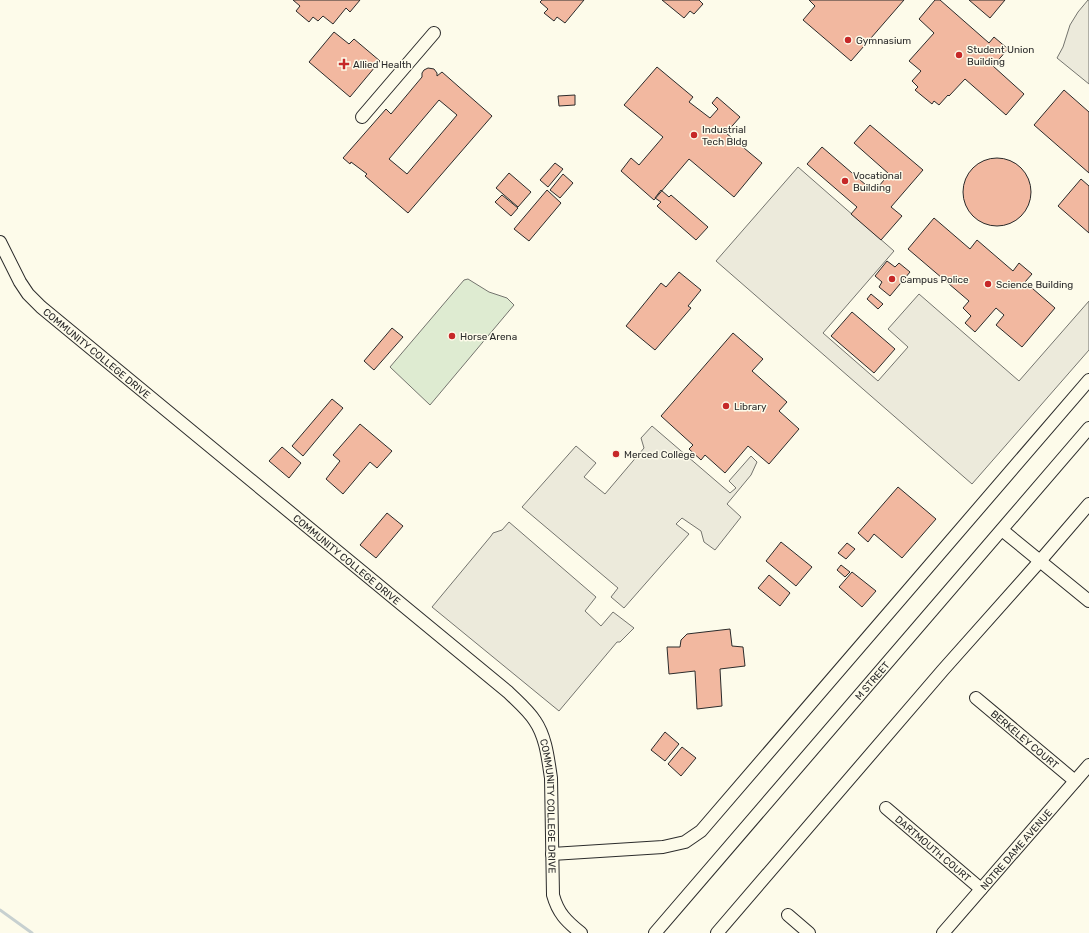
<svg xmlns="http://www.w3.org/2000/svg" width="1089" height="933" font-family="Rubik,sans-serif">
	<rect width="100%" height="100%" fill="#fdfbea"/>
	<!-- green -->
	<path fill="#deebd1" stroke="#74746e" d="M468,279l21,13 18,6 7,7 -84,100 -40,-38 74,-87z"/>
	<!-- parking -->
	<path fill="#eceadb" stroke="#74746e" d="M1088,0h1v84l-32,-26 6,-11 7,-22 8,-13z
		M798,167l96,84 -71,82 55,48 30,-34 -20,-18 31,-35 100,87 70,-80v49l-117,134 -256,-223z
		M652,426l78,67 6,-5 -7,-7 22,-25 6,6 -6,13 -24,29 14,13 -26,33 -11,-8 -3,-11 -19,-13 -6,6 13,10 -65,74 -13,-11 7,-9 -96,-81 54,-61 20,17 -12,14 21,17 39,-46 -3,-10z
		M509,522l87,75 -11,14 16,15 12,-14 21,16 -14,14h-3l-58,69 -127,-104 59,-71 2,-3 9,-3z"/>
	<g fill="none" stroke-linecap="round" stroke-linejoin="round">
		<!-- stream -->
		<path stroke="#c7d0d0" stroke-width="3" d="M0,910l32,23"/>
	</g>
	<!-- building -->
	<path fill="#f2b8a0" stroke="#2b2b2b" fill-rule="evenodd" d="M293,0h67l-10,12 -4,-4 -13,16 -10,-8 -5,5 -5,-4 -4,5 -13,-11 4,-5z
		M542,0h42l-19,23 -8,-6 -3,4 -10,-8 4,-4 -8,-7z
		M662,0h37l4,4 -9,10 -4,-3 -6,7z
		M809,0h95l-53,61 -48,-41 12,-14z
		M935,0h5l49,43 5,-6 14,12 -15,17 31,28 -18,21 -41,-36 -16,17 -1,-1 -9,10 -5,-4 -2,3 -17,-14 3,-3 -6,-6 9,-10 -12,-10 25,-28 -15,-14z
		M969,0h36l-15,18z
		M334,32l15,12 5,-5 26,22 -30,36 -41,-35z
		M657,67l36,30 -4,5 21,16 8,-9 -6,-6 5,-6 23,20 -14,16 36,30 -28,34 -45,-38 -35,41 -33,-29 10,-13 8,7 24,-28 -39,-32z
		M428,68l6,1 3,4v3l5,-4 50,44 -84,97 -43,-37 2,-2 -16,-12 -1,2 -7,-6 43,-49 5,5 31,-37v-4l2,-3zM439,100l18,15 -50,59 -18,-15z
		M1064,90l25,22v61l-55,-48z
		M575,95v10l-16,1 -1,-10z
		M870,125l53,45 -32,37 11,9 -21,24 -30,-26 6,-7 -50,-43 15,-17 52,45 15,-18 -35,-31z
		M963 192a34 34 0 1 1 68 0a34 34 0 1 1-68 0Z
		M555,163l8,6 -15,18 -8,-7z
		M509,173l22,19 -13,15 -22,-19z
		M563,174l10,9 -13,15 -10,-8z
		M1081,179l8,7v47l-31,-27z
		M547,190l14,13 -32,38 -15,-12z
		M661,190l8,7 2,-2 37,32 -12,13 -39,-34 4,-4 -6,-4z
		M502,195l16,13 -7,8 -16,-14z
		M934,218l36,31 7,-9 36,31 6,-8 13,11 -7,8 30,26 -33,39 -26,-22 8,-10 -8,-7 -21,24 -10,-9 6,-7 -8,-8 6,-7 -61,-52z
		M887,261l8,6 4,-4 11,9 -20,24 -11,-9 3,-5 -7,-6z
		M679,272l22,18 -13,16 3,2 -36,42 -29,-24 35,-43 5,4z
		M871,294l12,10 -5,5 -11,-10z
		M852,312l43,37 -21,24 -43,-37z
		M392,328l11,9 -29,33 -10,-9z
		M733,333l30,26 -11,12 35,31 -8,9 20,18 -30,35 -21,-18 -23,27 -20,-18 -4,5 -12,-11 4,-4 -32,-29z
		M332,399l11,9 -40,48 -11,-10z
		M360,424l32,27 -15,17 -7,-6 -27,32 -17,-15 14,-18 -7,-6z
		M282,447l19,16 -12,15 -20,-17z
		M898,487l38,32 -34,39 -28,-24 -6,8 -10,-9z
		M387,513l16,13 -27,32 -16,-13z
		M781,542l31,25 -16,19 -30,-25z
		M847,543l8,6 -9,10 -8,-6z
		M841,565l9,7 -5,5 -8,-7z
		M852,572l24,19 -14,16 -23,-20z
		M769,575l21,18 -10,13 -22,-18z
		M730,629l2,17 11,1 2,19 -25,3 2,37 -25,3 -2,-38 -26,3 -2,-27h13l1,-7 6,-6z
		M665,732l14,12 -14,17 -14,-11z
		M682,747l14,11 -15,18 -13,-12z"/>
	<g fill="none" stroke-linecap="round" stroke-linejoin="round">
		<defs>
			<g id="minor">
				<path d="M362,117l72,-84"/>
				<path id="s1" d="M0,242l20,40 8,12 13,13 467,385c9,9 20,18 27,29 11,16 13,38 16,57l2,117c5,18 13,26 28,38"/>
				<path d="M1002,530l87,71"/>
				<path id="s2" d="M976,698l99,83"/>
				<path id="s3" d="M886,808l95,81"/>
				<path d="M552,854l111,-7 22,-5 16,-11 388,-451"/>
				<path d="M788,915l21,18"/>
				<path id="s4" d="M655,933l434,-505"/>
				<path d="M717,933l226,-263 97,-109 49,-57"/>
				<path id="s5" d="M943,933l146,-168"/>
			</g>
		</defs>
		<!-- minor casing -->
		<use href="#minor" stroke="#2b2b2b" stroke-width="14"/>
		<!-- minor -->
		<use href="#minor" stroke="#fdfbea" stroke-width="12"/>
	</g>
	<!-- markers -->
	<g fill="#c62828" stroke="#fdfbea" stroke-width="1.5">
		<circle cx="848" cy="40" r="4"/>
		<circle cx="959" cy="55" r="4"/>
		<path d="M342 58h4v4h4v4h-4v4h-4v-4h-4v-4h4z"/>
		<circle cx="694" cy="135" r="4"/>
		<circle cx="845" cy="181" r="4"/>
		<circle cx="892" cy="279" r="4"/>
		<circle cx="988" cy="284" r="4"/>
		<circle cx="452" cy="336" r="4"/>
		<circle cx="726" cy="406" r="4"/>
		<circle cx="616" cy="454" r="4"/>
	</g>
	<g text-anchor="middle" stroke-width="3" stroke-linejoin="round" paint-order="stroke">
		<!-- poi labels -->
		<g font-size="10" fill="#2b2b2b" stroke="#fdfbea" text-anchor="start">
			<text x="856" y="44">Gymnasium</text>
			<text x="967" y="53">Student Union<tspan x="967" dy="12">Building</tspan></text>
			<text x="353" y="68">Allied Health</text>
			<text x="702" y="133">Industrial<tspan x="702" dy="12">Tech Bldg</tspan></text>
			<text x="853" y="179">Vocational<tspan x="853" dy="12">Building</tspan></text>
			<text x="900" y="283">Campus Police</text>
			<text x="996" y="288">Science Building</text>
			<text x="460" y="340">Horse Arena</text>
			<text x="734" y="410">Library</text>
			<text x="624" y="458">Merced College</text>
		</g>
		<!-- street labels -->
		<g font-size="10" fill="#2b2b2b" stroke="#fdfbea">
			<text dy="4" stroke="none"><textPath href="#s1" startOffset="150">COMMUNITY COLLEGE DRIVE</textPath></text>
			<text dy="4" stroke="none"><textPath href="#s1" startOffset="474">COMMUNITY COLLEGE DRIVE</textPath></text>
			<text dy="4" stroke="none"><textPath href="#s4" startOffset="333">M STREET</textPath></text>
			<text dy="4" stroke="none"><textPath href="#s2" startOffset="64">BERKELEY COURT</textPath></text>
			<text dy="4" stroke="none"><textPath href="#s1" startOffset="810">COMMUNITY COLLEGE DRIVE</textPath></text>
			<text dy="4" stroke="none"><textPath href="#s3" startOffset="62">DARTMOUTH COURT</textPath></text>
			<text dy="4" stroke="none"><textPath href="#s5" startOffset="111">NOTRE DAME AVENUE</textPath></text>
		</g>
	</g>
</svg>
